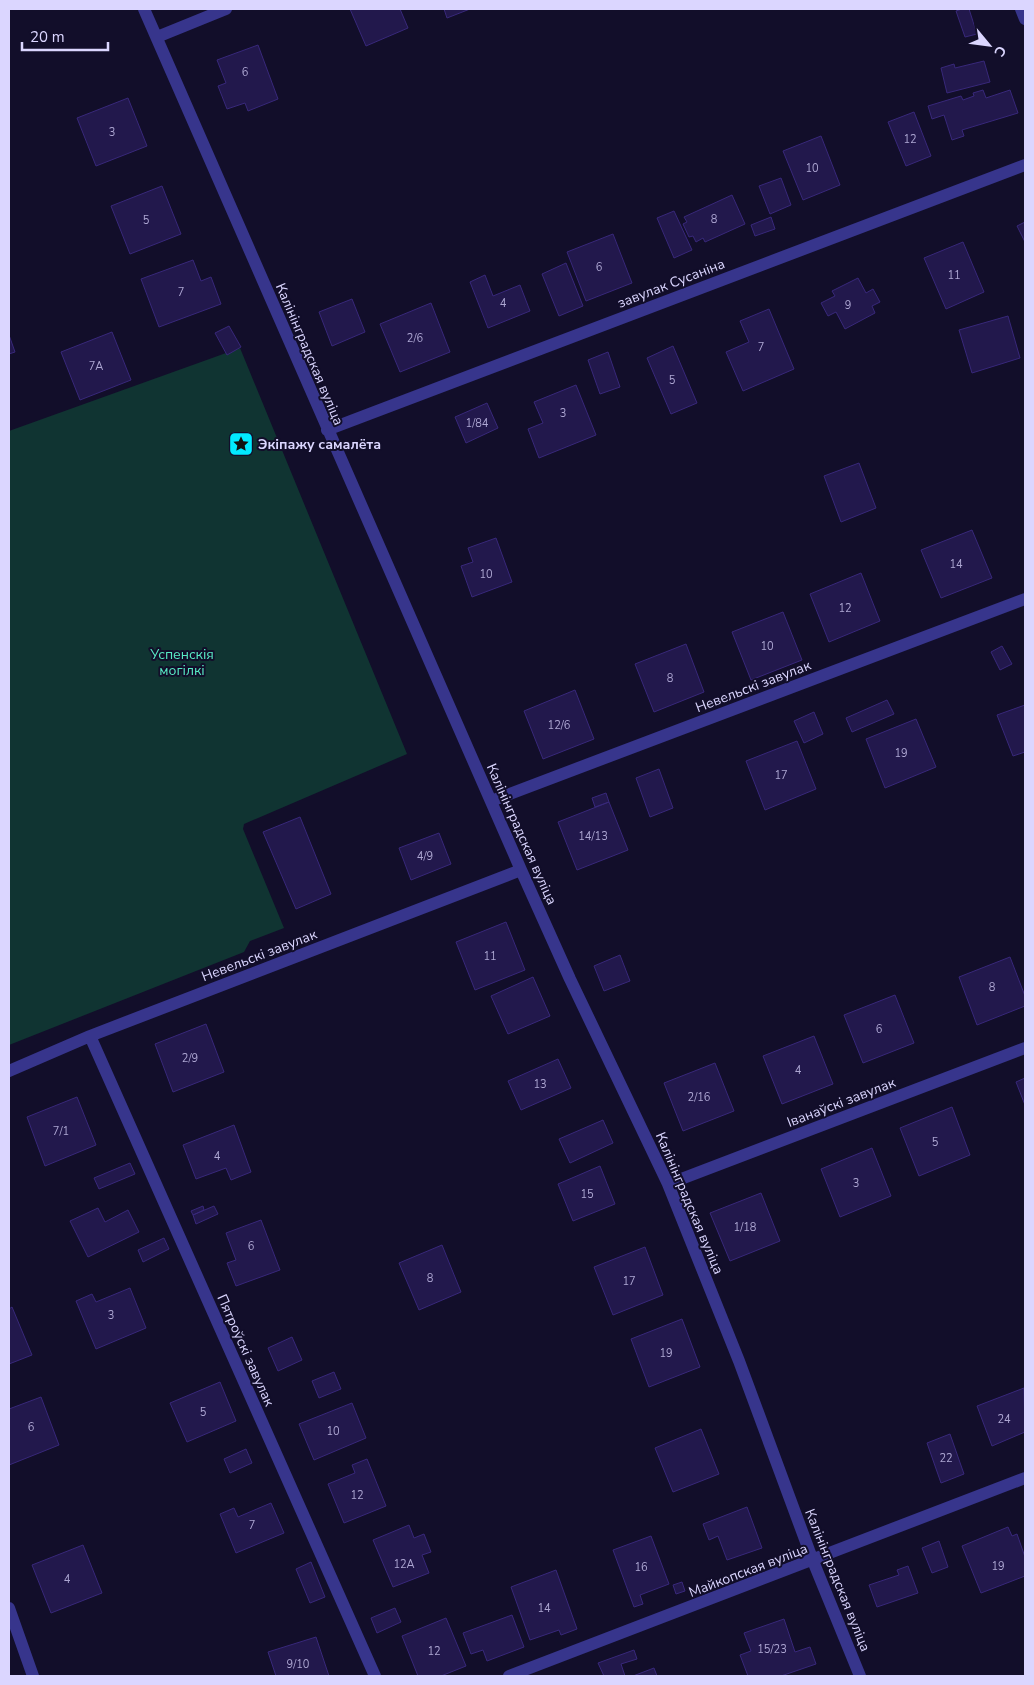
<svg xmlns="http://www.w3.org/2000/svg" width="1034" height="1685" font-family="'Nunito Sans',sans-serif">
	<rect width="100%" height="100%" fill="#120e2a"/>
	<!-- green -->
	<path fill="#103432" d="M240,348l167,406 -163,70 -1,5 41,99 -34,13 -6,11 -235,93v-614z"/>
	<!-- building -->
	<path fill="#22184c" stroke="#38287a" d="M350,9h50l8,19 -42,18z
		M444,9h26l-23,9z
		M962,9h7l8,25 -12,3 -9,-26z
		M258,45l20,54 -30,12 -3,-8 -18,6 -9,-23 8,-3 -9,-23z
		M984,61l6,21 -43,11 -6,-25 13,-4 1,4z
		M983,90l3,8 24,-8 8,23 -56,17 2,6 -12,4 -8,-25 -12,4 -4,-13 33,-10 2,4 11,-4 -1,-3z
		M128,98l19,48 -51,20 -19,-48z
		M914,112l17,44 -25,10 -18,-44z
		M821,136l19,49 -37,15 -20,-49z
		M781,178l10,27 -21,9 -11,-28z
		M162,186l19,48 -51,20 -19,-48z
		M732,195l13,29 -40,18 -2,-4 -7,4 -3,-6 -4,1 -6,-13 4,-2 -3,-5z
		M674,211l18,39 -18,8 -17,-40z
		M771,217l4,12 -20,7 -4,-11z
		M1025,222v20l-8,-16z
		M613,234l19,49 -46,18 -19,-49z
		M963,242l21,50 -38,17 -22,-51z
		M193,260l8,21 10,-4 10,27 -62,23 -18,-48z
		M566,263l17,43 -24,10 -17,-42z
		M485,275l8,21 27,-11 10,26 -42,17 -18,-46z
		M858,278l8,15 7,-4 7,13 -8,4 3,7 -30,16 -9,-17 -8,4 -7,-13 14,-7 -3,-5z
		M352,299l13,33 -33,14 -13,-34z
		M431,303l19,49 -50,20 -20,-48z
		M769,309l25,60 -51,22 -17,-39 23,-10 -9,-21z
		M1008,316l12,42 -48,15 -13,-43z
		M229,326l12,21 -14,8 -12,-22z
		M112,332l19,48 -51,20 -19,-48z
		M9,335l6,17 -6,2z
		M673,346l24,57 -26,11 -24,-56z
		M608,352l12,35 -20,7 -12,-34z
		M576,385l20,50 -57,23 -11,-29 15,-6 -9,-21z
		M487,403l11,25 -32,15 -11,-26z
		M859,463l17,45 -35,14 -17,-46z
		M972,530l20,48 -51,20 -20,-48z
		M496,538l16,44 -40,15 -11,-31 12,-4 -5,-14z
		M861,573l19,48 -51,21 -19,-48z
		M783,612l19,48 -51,20 -19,-48z
		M686,644l18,48 -50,20 -19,-48z
		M1002,646l10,18 -12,6 -9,-18z
		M575,690l19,49 -51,20 -19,-48z
		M887,700l7,14 -42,18 -6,-14z
		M1025,705v47l-12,4 -16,-41z
		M814,712l9,22 -19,9 -10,-22z
		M916,719l20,48 -51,21 -19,-49z
		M797,741l19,48 -51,21 -19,-49z
		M659,769l14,39 -23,9 -14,-39z
		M606,793l3,9 -14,5 -3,-9z
		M609,802l19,48 -51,20 -19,-48z
		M300,817l31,77 -35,15 -33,-77z
		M439,833l12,31 -40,16 -12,-32z
		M506,922l19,48 -50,20 -19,-48z
		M620,955l10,26 -26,10 -10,-25z
		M1010,957l15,39v10l-48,19 -18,-48z
		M533,977l17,39 -42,18 -17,-38z
		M895,995l19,48 -51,20 -19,-48z
		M206,1024l18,48 -51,20 -18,-48z
		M814,1036l19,48 -51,20 -19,-48z
		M558,1059l13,29 -50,22 -13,-29z
		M715,1063l19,48 -51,20 -19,-48z
		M1025,1078v27l-9,-23z
		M77,1097l19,48 -51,21 -18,-49z
		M952,1107l18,48 -51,21 -19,-48z
		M603,1120l10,23 -43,20 -11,-24z
		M234,1125l17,47 -20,8 -5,-12 -30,11 -13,-34z
		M872,1148l19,48 -51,21 -19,-48z
		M130,1163l5,11 -36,15 -5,-11z
		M600,1166l15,38 -42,17 -15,-37z
		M761,1193l19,48 -50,20 -20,-48z
		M203,1206l1,4 -11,5 -2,-4z
		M214,1206l4,8 -22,10 -3,-9z
		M98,1208l7,14 23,-12 11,22 -51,25 -18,-36z
		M261,1220l19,50 -44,16 -9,-23 9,-3 -10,-27z
		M164,1238l5,11 -26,13 -5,-12z
		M442,1245l19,47 -42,18 -20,-47z
		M645,1247l18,48 -50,20 -19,-48z
		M130,1288l16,40 -50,21 -20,-48 16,-7 4,8z
		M12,1307l20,48 -23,9v-55z
		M682,1319l18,48 -51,20 -18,-48z
		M292,1337l10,23 -24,11 -10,-23z
		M334,1372l7,17 -22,9 -7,-17z
		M220,1382l16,39 -49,21 -17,-39z
		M1024,1388l1,44 -33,14 -15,-40z
		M41,1397l18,48 -50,20v-56z
		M352,1403l14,35 -52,22 -15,-36z
		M701,1429l18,45 -46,18 -18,-44z
		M950,1434l14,40 -23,9 -14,-40z
		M246,1449l6,14 -22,10 -6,-14z
		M367,1459l19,47 -42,17 -16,-39 27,-11 -3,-8z
		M271,1503l13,30 -48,20 -16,-39 14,-6 4,9z
		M747,1507l15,41 -35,12 -9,-24 -9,4 -6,-16z
		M409,1525l5,13 10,-4 7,18 -9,3 7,18 -36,14 -20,-47z
		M1008,1527l4,9 5,-2 8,23v19l-44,17 -19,-47z
		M651,1536l18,48 -29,11 3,9 -9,3 -21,-57z
		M939,1541l9,26 -16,6 -10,-25z
		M83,1545l19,48 -51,20 -19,-48z
		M311,1562l14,35 -15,6 -14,-34z
		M908,1566l10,27 -41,14 -8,-22 30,-10 -2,-5z
		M556,1570l21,59 -16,6 -2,-5 -29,10 -19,-53z
		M682,1582l3,9 -9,3 -3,-9z
		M395,1608l6,14 -24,11 -6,-15z
		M512,1615l12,32 -37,14 -4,-11 -12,4 -8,-21z
		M446,1618l20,48 -25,10h-23l-16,-40z
		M784,1619l11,33 15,-5 6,17 -35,12h-33l-8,-21 11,-4 -7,-18z
		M316,1637l13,39h-53l-8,-24z
		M634,1650l3,9 -16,5 4,12h-21l-6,-13z
		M654,1668l3,8h-24z"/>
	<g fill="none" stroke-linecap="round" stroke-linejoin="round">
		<!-- street -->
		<path stroke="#37358c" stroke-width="12" d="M144,9l377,861 49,109 98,205 71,177 74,200 47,115
			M1021,9l4,10
			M157,37l69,-28
			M327,430l698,-265
			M491,801l534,-202
			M90,1036l285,640
			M9,1071l81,-35 431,-166
			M668,1184l357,-136
			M9,1608l24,68
			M509,1676l516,-198"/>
	</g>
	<!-- icons -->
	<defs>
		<symbol id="sight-square" viewBox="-11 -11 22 22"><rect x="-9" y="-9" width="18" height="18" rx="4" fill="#02e9ff" stroke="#120e2a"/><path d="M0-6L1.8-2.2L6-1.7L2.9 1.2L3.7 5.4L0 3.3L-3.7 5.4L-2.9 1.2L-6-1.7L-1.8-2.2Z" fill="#111"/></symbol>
	</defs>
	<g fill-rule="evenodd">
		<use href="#sight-square" x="227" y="430" width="28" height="28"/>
	</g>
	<g text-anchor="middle" stroke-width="4" stroke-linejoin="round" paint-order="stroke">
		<!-- number labels -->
		<g font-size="11" fill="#ada6d2">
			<text x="245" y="76">6</text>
			<text x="112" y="136">3</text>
			<text x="910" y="143">12</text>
			<text x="812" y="172">10</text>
			<text x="714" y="223">8</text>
			<text x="146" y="224">5</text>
			<text x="599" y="271">6</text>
			<text x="954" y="279">11</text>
			<text x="181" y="296">7</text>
			<text x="503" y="307">4</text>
			<text x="848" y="309">9</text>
			<text x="415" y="342">2/6</text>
			<text x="761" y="351">7</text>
			<text x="96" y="370">7А</text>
			<text x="672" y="384">5</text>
			<text x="563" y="417">3</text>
			<text x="477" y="427">1/84</text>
			<text x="956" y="568">14</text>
			<text x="486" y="578">10</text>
			<text x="845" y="612">12</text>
			<text x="767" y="650">10</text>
			<text x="670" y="682">8</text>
			<text x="559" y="729">12/6</text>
			<text x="901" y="757">19</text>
			<text x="781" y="779">17</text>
			<text x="593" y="840">14/13</text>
			<text x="425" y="860">4/9</text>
			<text x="490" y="960">11</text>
			<text x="992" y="991">8</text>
			<text x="879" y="1033">6</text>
			<text x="190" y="1062">2/9</text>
			<text x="798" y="1074">4</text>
			<text x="540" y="1088">13</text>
			<text x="699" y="1101">2/16</text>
			<text x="61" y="1135">7/1</text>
			<text x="935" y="1146">5</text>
			<text x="217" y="1160">4</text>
			<text x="856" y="1187">3</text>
			<text x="587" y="1198">15</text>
			<text x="745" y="1231">1/18</text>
			<text x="251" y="1250">6</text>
			<text x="430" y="1282">8</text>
			<text x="629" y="1285">17</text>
			<text x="111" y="1319">3</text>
			<text x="666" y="1357">19</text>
			<text x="203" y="1416">5</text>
			<text x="1004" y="1423">24</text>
			<text x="31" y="1431">6</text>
			<text x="333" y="1435">10</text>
			<text x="946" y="1462">22</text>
			<text x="357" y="1499">12</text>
			<text x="252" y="1529">7</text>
			<text x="404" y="1568">12А</text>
			<text x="998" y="1570">19</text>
			<text x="641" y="1571">16</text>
			<text x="67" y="1583">4</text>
			<text x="544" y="1612">14</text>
			<text x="772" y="1653">15/23</text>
			<text x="434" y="1655">12</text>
			<text x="298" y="1668">9/10</text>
		</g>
		<!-- street labels -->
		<g font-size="14" fill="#dbd6ff" stroke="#120e2a">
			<text transform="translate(671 283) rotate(-21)" y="5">завулак Сусаніна</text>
			<text transform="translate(310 354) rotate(67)" y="5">Калінінградская вуліца</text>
			<text transform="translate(753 686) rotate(-21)" y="5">Невельскі завулак</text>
			<text transform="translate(522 834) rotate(66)" y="5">Калінінградская вуліца</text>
			<text transform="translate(259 955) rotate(-21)" y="5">Невельскі завулак</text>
			<text transform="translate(841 1102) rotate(-21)" y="5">Іванаўскі завулак</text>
			<text transform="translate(690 1203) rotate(67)" y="5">Калінінградская вуліца</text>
			<text transform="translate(246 1350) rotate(66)" y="5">Пятроўскі завулак</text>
			<text transform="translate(748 1570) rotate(-21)" y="5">Майкопская вуліца</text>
			<text transform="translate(838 1580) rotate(68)" y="5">Калінінградская вуліца</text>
		</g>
		<!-- poi labels -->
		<g font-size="14" font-weight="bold" fill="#dbd6ff" stroke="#120e2a" text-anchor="start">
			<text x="258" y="449">Экіпажу самалёта</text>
		</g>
		<!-- park labels -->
		<g font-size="14" fill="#58eac4" stroke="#120e2a">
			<text x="182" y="659">Успенскія<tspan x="182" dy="16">могілкі</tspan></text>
		</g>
	</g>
	<!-- border -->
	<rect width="1034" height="1685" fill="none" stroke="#dbd6ff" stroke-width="20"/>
	<!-- north arrow -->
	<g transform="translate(989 45) rotate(119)" stroke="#120e2a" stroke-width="4" paint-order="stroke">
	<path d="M0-4L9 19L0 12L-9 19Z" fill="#dbd6ff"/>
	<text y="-8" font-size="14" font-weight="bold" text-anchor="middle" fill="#dbd6ff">С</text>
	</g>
	<!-- scale -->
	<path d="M22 42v8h86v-8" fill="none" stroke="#dbd6ff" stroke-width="2.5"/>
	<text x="30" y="42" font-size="15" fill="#dbd6ff" stroke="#120e2a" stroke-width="4" paint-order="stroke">20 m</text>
</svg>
